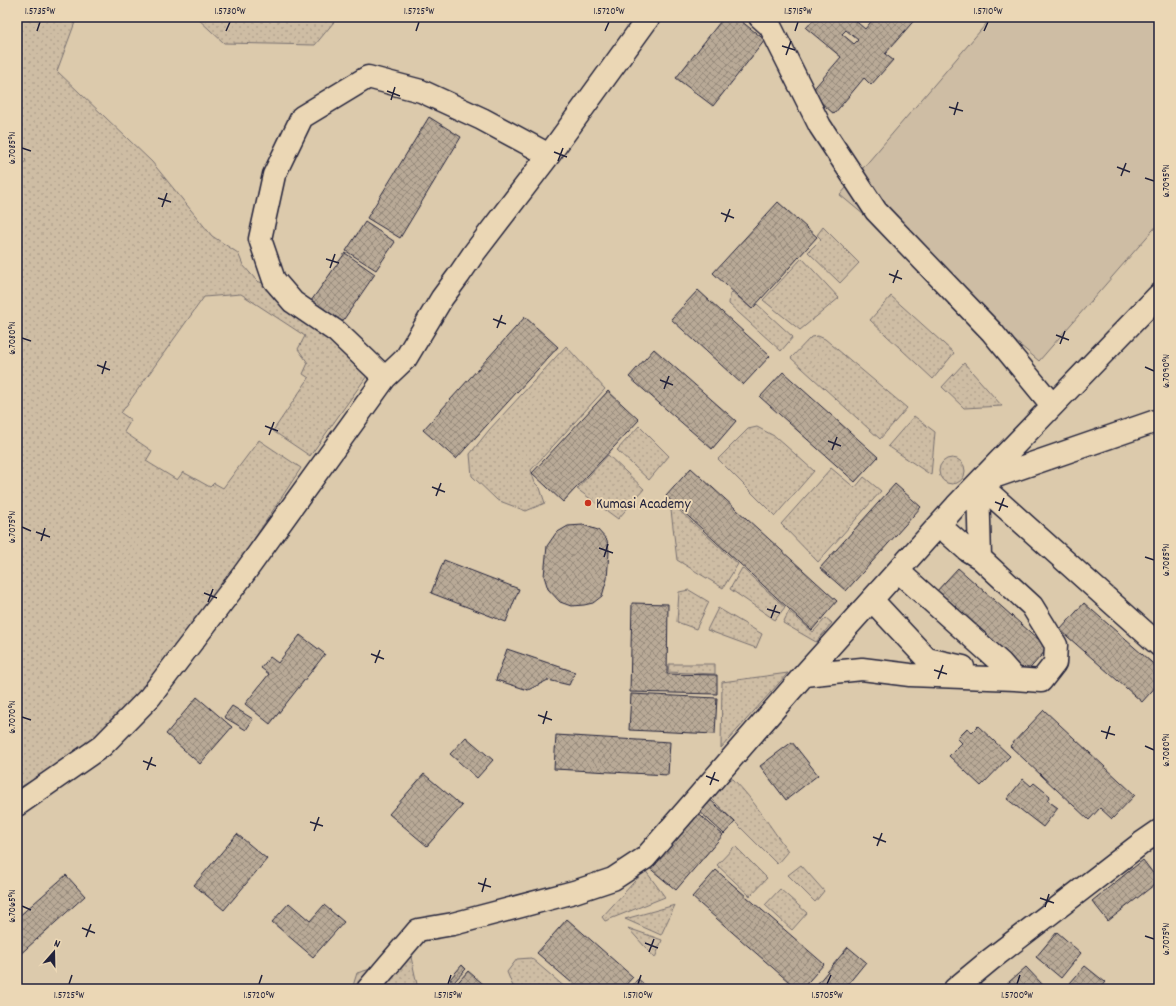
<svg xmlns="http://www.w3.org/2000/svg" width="1176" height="1006" font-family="Dekko,sans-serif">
	<defs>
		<pattern id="grass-dots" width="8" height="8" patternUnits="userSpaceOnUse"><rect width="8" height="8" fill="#cebda4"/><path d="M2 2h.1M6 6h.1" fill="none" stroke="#b1a28e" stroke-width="1.8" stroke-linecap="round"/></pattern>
		<pattern id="building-cross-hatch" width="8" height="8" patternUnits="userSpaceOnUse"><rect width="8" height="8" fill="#b9aa97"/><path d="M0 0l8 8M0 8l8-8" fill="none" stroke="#968a7c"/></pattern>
	</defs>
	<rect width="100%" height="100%" fill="#ebd7b5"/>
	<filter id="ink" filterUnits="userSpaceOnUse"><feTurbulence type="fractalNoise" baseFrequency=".025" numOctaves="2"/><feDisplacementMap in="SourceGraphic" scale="8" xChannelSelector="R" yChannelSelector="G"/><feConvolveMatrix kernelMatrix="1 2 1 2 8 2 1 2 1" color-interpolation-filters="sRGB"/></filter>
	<g filter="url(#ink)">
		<!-- built -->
		<path fill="#dccaac" d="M17,17h1142v972h-1142z"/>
		<!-- grass -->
		<path fill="url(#grass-dots)" stroke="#787070" d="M17,17h60l-20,54 95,91 60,74 26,17 5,12 14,16 47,17 65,75 -59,83 -37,-25 36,-53 -6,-4 5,-11 -10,-14 7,-13 -64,-42 -37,3 -83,116 10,7 -7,12 28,19 -6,10 31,19 6,-8 27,15 4,-4 9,5 36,-48 42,28 -76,115 -96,123 -61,54 -51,29v-616l9,-13 -9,-6z
			M196,17h142l-23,28 -91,-2z
			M823,227l36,36 -19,20 -32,-31 13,-13 -4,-4z
			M802,258l37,40 -39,32 -37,-30z
			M732,292l20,17 5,-5 36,33 -12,14 -52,-47 1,-10z
			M891,296l63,57 -21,26 -63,-59z
			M818,336l7,3 82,69 -27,31 -89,-81 20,-21z
			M566,346l39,43 -74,81 4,13 5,5 5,15 -19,8 -29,-11 -25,-24 -2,-22 19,-24z
			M964,363l38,43 -38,2 -22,-21z
			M914,416l21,16 -4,43 -43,-29z
			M639,426l30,30 -20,24 -32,-30z
			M757,427l19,10 38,34 -39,45 -57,-57 30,-30z
			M608,455l36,34 -26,30 -41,-30z
			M939 471a13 13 0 1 1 26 0a13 13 0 1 1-26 0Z
			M831,468l24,20 9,-11 17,14 -63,71 -37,-38z
			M670,502l68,62 -15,24 -46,-28z
			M742,568l43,39 -10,13 -45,-31z
			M689,590l20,12 -13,27 -19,-7 2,-30z
			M718,608l44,26 -6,14 -49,-18z
			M789,611l24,21 13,-14 6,5 -16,19 -33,-19z
			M669,664h46v10l-47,-2z
			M788,673l-67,75 1,-66z
			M724,779h9c22,22 37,48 55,72l-11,13 -68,-68z
			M735,846l32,32 -17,18 -33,-31z
			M801,865l23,26 -9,11 -27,-27z
			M645,870l20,27 -60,24 -3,-4z
			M780,889l27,24 -15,17 -27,-25z
			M675,905l-14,30 -36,-16z
			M628,928l34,12 -7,18z
			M411,957l7,32h-66l5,-16z
			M531,958l36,31h-53l-7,-17 10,-13z"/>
		<!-- pitch -->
		<path fill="#cebda4" stroke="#787070" d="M992,17h167v206l-120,138 -199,-166z"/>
		<!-- building -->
		<path fill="url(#building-cross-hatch)" stroke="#22223b" fill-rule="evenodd" d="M724,17h12l29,23 -52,66 -37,-28z
			M816,17h35l14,12 10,-12h42l-32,37 8,6 -22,25 -7,-7 -30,36 -24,-21 31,-36 -35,-29zM846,30l12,10 -4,4 -12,-10z
			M429,117l32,20 -61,101 -33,-20z
			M778,202l39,35 -65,72 -39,-36z
			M365,222l30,20 -19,28 -30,-19z
			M345,253l30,21 -33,48 -31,-21z
			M698,290l72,66 -27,29 -72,-66z
			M525,317l33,30 -102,112 -33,-29z
			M654,349l82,72 -24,28 -83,-72z
			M783,372l95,85 -23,25 -95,-85z
			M608,391l31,29 -76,82 -31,-29z
			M691,468l146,133 -25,29 -146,-134z
			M895,484l26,23 -75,84 -26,-23z
			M583,525l15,5 9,10 2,12 -2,27 -5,17 -9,7 -9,2 -13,1 -11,-4 -12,-13 -4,-13 3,-30 9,-13 12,-7z
			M444,560l75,29 -13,33 -75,-29z
			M958,568l90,80 -23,26 -90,-81z
			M632,603l36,1 -1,70 50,1v19l-87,-2z
			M1084,603l75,66v14l-17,19 -82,-72z
			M300,635l25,19 -55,70 -25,-20 24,-30 -8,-6 9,-11 8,6z
			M507,649l68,23 -6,13 -21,-5 -20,10 -32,-10z
			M631,694l86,4 -2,36 -86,-4z
			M197,697l35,30 -32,37 -34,-30z
			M232,706l21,13 -7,11 -22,-13z
			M1044,710l91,85 -23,24 -12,-11 -11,12 -79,-74z
			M978,726l32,30 -29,30 -32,-30 13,-13 -5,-5 10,-10 5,4z
			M556,735l114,7 -2,33 -114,-6z
			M466,737l27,23 -16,18 -27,-24z
			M792,742l26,33 -32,25 -26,-34z
			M424,774l38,32 -35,40 -38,-32z
			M1023,779l8,7 3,-3 16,13 -3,4 11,8 -15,19 -36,-28z
			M707,797l28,25 -11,12 -27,-25z
			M695,811l28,24 -47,55 -29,-24z
			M237,834l30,25 -43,51 -30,-25z
			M1143,860l16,21 -51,40 -16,-20z
			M716,870l108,94 -22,25h-5l-105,-92z
			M66,875l19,21 -68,61v-39z
			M289,903l21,18 14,-16 20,17 -31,35 -41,-35z
			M567,919l66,58 -11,12h-43l-42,-36z
			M1057,932l24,21 -20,25 -25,-21z
			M848,947l18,15 -22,27h-31z
			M462,965l4,4 -12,13 -4,-3z
			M1085,966l20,16 -6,7h-21l-8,-6z
			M1026,967l17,18 -4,4h-38z
			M468,971l21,18h-37z
			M638,979l12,10h-21z"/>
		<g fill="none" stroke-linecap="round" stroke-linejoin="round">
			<defs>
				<path id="minor" d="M760,17l10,9 50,100 56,85 116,121 60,73
					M385,378l-48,-46 -44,-30 -19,-22 -14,-41 14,-64 28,-58 66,-40 53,14 61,28 67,36
					M982,481l177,-61
					M939,525l28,25 13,8
					M898,571l103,92 14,16 26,2 14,-18 1,-18 -24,-39 -52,-48 -2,-75 181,162
					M872,600l55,59 36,8
					M804,675l58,-6 48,6 105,4
					M17,805l85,-59 48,-49 93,-122 142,-197 21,-20 36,-60 17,-23 15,-22 75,-98 100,-138
					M368,989l50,-59 35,-6 121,-32 39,-13 32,-21 159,-183 152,-169 203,-211
					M955,989l35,-29 153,-118 16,-11"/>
			</defs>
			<!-- minor casing -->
			<use href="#minor" stroke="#22223b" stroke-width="25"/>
			<!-- minor -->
			<use href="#minor" stroke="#ebd7b5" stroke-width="22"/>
		</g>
	</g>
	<!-- ticks -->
	<path fill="none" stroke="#22223b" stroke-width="1.5" d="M37,31l3,-9M226,31l4,-9M416,31l3,-9M605,31l4,-9M795,31l3,-9M984,31l4,-9M782,46l13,4M786,55l5,-14M387,91l13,5M391,100l4,-13M949,107l14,4M954,115l4,-13M22,148l9,3M554,152l13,5M558,161l5,-13M1117,167l13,5M1121,176l5,-13M1145,178l9,3M158,198l13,4M162,207l5,-14M721,213l13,5M725,222l5,-13M326,259l13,4M330,268l5,-14M889,274l13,5M893,283l5,-13M493,319l13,5M497,328l5,-13M1056,335l13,5M22,338l9,3M1060,344l5,-13M97,365l13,5M1145,367l9,4M102,374l4,-13M660,380l13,5M664,389l5,-13M265,426l13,5M269,435l5,-13M828,441l13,5M832,450l5,-13M432,487l13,5M436,496l5,-13M995,502l13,5M999,511l5,-13M22,527l9,4M36,532l14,5M41,541l4,-13M599,548l14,5M604,557l4,-13M1145,557l9,3M204,593l13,5M208,602l5,-13M767,609l13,4M771,618l5,-13M371,654l13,5M375,663l5,-13M934,670l13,4M938,679l5,-14M538,715l14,5M22,717l9,3M543,724l4,-13M1101,731l14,4M1106,739l4,-13M1145,746l9,4M143,761l13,5M147,770l5,-13M706,776l13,5M710,785l5,-13M310,822l13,4M314,831l5,-14M873,837l13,5M877,846l5,-13M478,883l13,4M482,892l4,-14M1040,898l14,5M22,906l9,4M1045,907l4,-13M82,928l13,5M1145,936l9,3M86,937l5,-13M645,943l13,5M649,952l5,-13M69,984l3,-9M259,984l3,-9M448,984l3,-9M638,984l3,-9M827,984l4,-9M1017,984l3,-9"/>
	<!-- markers -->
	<circle fill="#c8321e" stroke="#ebd7b5" stroke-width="1.5" cx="588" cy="503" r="4"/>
	<g text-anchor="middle" stroke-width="4" stroke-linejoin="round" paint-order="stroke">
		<!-- poi labels -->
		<g font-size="15" fill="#22223b" stroke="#ebd7b5" text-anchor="start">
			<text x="596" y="508">Kumasi Academy</text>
		</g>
	</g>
	<!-- margin -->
	<rect width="1176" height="1006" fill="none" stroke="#ebd7b5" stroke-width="44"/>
	<!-- north arrow -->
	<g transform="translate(54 952) rotate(20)" stroke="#ebd7b5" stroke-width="3" paint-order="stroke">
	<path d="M0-3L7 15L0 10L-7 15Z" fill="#22223b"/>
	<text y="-6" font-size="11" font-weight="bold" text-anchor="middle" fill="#22223b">N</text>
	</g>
	<rect x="22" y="22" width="1132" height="962" fill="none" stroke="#22223b" stroke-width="1.5"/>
	<g font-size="10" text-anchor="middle" fill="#22223b">
		<text x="40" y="14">1.5735°W</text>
		<text x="230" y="14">1.5730°W</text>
		<text x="419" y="14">1.5725°W</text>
		<text x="609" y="14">1.5720°W</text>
		<text x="798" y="14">1.5715°W</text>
		<text x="988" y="14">1.5710°W</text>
		<text transform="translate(11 148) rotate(-90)" y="4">6.7085°N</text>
		<text transform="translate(1165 181) rotate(-90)" y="4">6.7095°N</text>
		<text transform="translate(11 338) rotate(-90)" y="4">6.7080°N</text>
		<text transform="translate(1165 371) rotate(-90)" y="4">6.7090°N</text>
		<text transform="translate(11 527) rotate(-90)" y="4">6.7075°N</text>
		<text transform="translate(1165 560) rotate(-90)" y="4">6.7085°N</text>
		<text transform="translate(11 717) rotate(-90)" y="4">6.7070°N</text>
		<text transform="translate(1165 750) rotate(-90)" y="4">6.7080°N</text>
		<text transform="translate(11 906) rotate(-90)" y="4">6.7065°N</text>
		<text transform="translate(1165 939) rotate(-90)" y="4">6.7075°N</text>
		<text x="69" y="998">1.5725°W</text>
		<text x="259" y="998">1.5720°W</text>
		<text x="448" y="998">1.5715°W</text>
		<text x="638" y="998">1.5710°W</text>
		<text x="827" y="998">1.5705°W</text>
		<text x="1017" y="998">1.5700°W</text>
	</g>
</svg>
